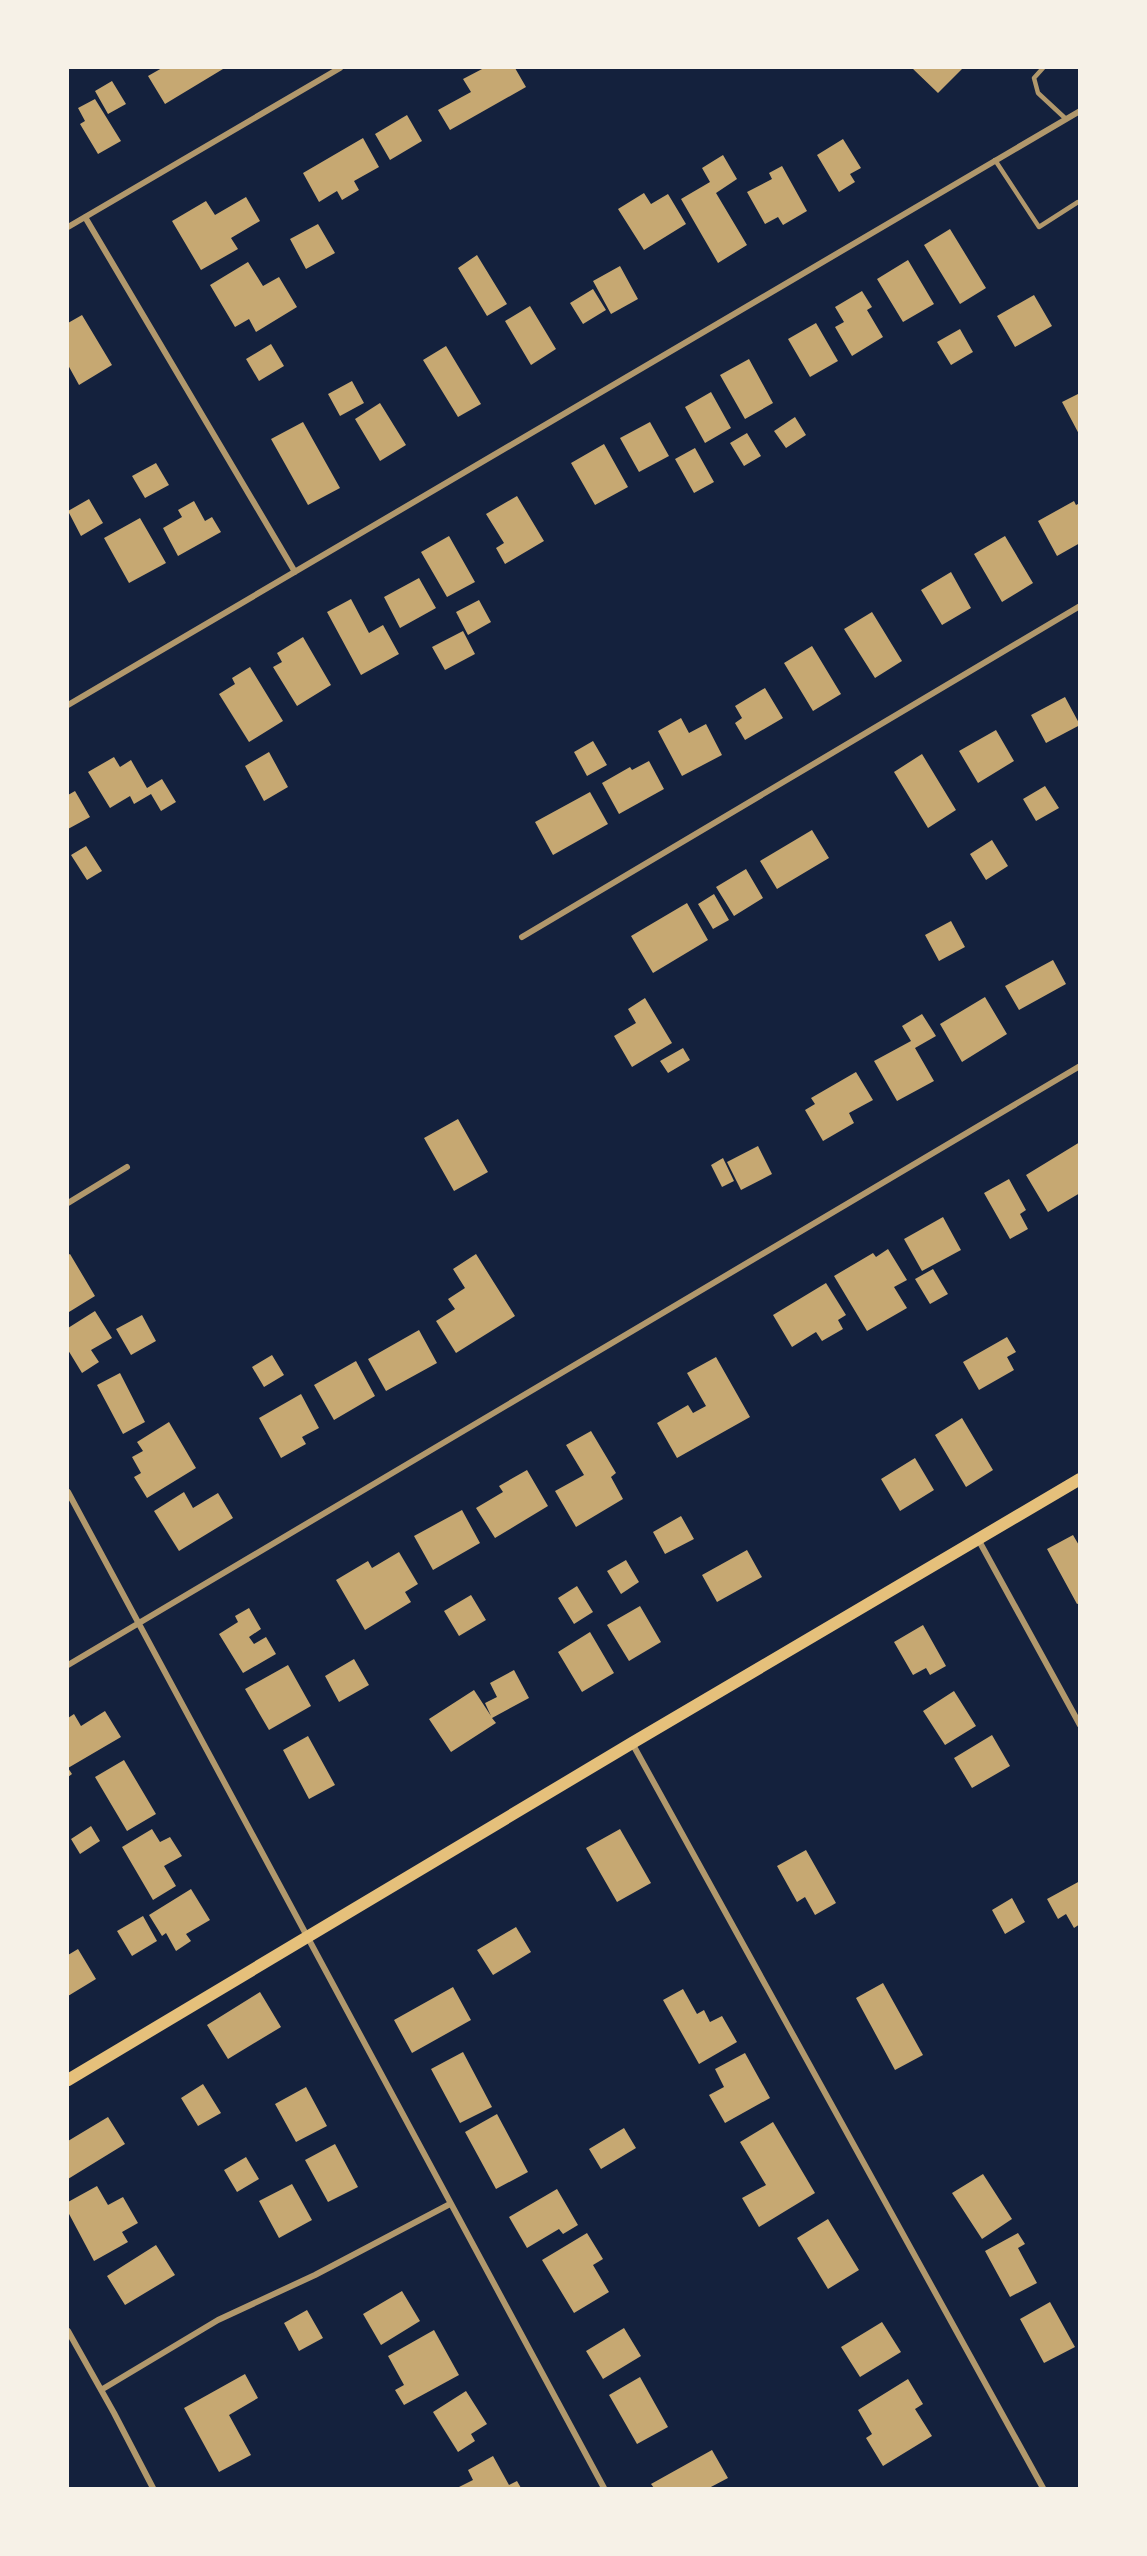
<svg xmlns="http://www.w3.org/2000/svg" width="1147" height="2556" font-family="Lora,serif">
	<rect width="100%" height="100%" fill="#14213d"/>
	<!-- building -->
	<path fill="#c6a872" d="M162,68h60l1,1 -58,35 -17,-28z
		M484,68h31l11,19 -76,43 -12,-20 33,-18 -8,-13z
		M912,68h51l-25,25z
		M112,81l14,23 -18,10 -13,-23z
		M95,99l26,42 -23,13 -18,-30 5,-3 -7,-13z
		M407,115l15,26 -32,19 -15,-26z
		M363,138l16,29 -25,14 5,9 -17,10 -5,-9 -18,11 -16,-29z
		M843,139l18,29 -11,6 5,8 -16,10 -22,-37z
		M723,155l14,24 -21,14 31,52 -29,18 -37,-64 29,-17 -8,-14z
		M782,166l25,45 -24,14 -5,-8 -13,7 -18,-32 25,-13 -3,-6z
		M644,193l7,11 17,-10 18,30 -42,26 -26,-41z
		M246,197l14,24 -29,17 7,11 -37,21 -29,-49 34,-20 9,14z
		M318,224l17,29 -29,16 -16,-30z
		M950,229l36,59 -26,16 -36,-59z
		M477,255l30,49 -20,12 -29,-48z
		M908,260l26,44 -31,18 -26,-43z
		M248,262l15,24 16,-9 18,30 -41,25 -7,-13 -14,8 -25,-42z
		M620,266l18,33 -27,15 -18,-33z
		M593,289l13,21 -23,14 -13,-21z
		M862,291l10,16 -5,3 16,27 -31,19 -17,-29 9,-5 -9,-15z
		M1034,295l18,31 -37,21 -18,-31z
		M530,306l26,43 -25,16 -26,-44z
		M82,315l30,50 -33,20 -11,-20v-42z
		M816,323l22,38 -28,16 -22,-38z
		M960,329l13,23 -22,13 -14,-23z
		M271,344l13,22 -25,15 -13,-22z
		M446,346l35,58 -23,13 -35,-57z
		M749,359l24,44 -28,16 -25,-44z
		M352,381l12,22 -24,13 -12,-22z
		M711,392l20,36 -26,15 -20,-36z
		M1080,393v43l-18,-34z
		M380,403l26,42 -26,16 -25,-42z
		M795,417l11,18 -20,13 -12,-17z
		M303,422l37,66 -32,17 -37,-66z
		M650,422l19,34 -30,16 -19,-34z
		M747,433l14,23 -17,10 -14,-23z
		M604,444l24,43 -33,18 -24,-42z
		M695,448l19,34 -20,11 -19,-34z
		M156,463l13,22 -24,13 -13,-22z
		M517,496l27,45 -39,23 -9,-16 8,-5 -18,-29z
		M89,499l14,24 -22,13 -13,-25z
		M194,501l11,20 7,-4 9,15 -43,24 -15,-28 19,-11 -4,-7z
		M1074,501l2,4 4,-2v40l-23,13 -19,-35z
		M140,518l26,45 -37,20 -25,-45z
		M449,536l26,46 -28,15 -26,-45z
		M1005,536l28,47 -31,19 -28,-48z
		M951,572l20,36 -29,17 -21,-35z
		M419,578l17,30 -36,20 -16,-31z
		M351,599l18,34 14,-8 16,29 -38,21 -34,-63z
		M479,600l12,22 -23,13 -12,-23z
		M872,612l30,49 -27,17 -31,-49z
		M463,631l12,23 -30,16 -13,-23z
		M303,637l28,48 -34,21 -24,-39 9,-5 -5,-9z
		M812,646l29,48 -28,17 -29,-48z
		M250,667l33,54 -34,21 -30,-48 16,-10 -3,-6z
		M765,688l18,30 -38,22 -10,-17 7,-5 -7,-12z
		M1065,697l15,28 -34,18 -15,-28z
		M681,718l8,15 17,-9 16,31 -40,21 -24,-45z
		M996,730l18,31 -36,22 -19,-32z
		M593,741l14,24 -20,11 -13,-24z
		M269,752l19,35 -24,14 -19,-35z
		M922,754l34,56 -28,18 -34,-56z
		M114,757l6,10 11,-7 16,28 15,-9 14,23 -15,9 -10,-17 -17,10 -4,-8 -20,12 -22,-36z
		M649,761l15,28 -45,25 -17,-31 28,-16 2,3z
		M1045,786l14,22 -23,13 -13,-22z
		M75,791l15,26 -22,12v-34z
		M590,792l18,32 -55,31 -18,-33z
		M812,830l17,28 -52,31 -17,-28z
		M992,840l16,26 -22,14 -16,-26z
		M86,846l16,25 -15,9 -16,-25z
		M746,869l17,29 -29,18 -18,-29z
		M714,894l15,26 -16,9 -15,-25z
		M687,903l21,37 -55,33 -22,-37z
		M951,921l14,26 -26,14 -14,-26z
		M1053,960l13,24 -47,26 -14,-24z
		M985,997l22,37 -45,28 -22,-38z
		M645,998l27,45 -40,24 -18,-31 22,-13 -8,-14z
		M922,1014l14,22 -21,12 19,33 -37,20 -23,-40 37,-20 -9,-15z
		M683,1048l7,12 -22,13 -8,-12z
		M856,1072l17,28 -24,13 5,10 -31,18 -18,-31 10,-6 -4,-6z
		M458,1119l30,53 -34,19 -30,-53z
		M1080,1142v51l-32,19 -22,-37z
		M758,1146l14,28 -31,16 -14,-28z
		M723,1158l11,23 -12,6 -11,-22z
		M1009,1179l17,31 -6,4 8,15 -18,10 -26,-46z
		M943,1217l18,33 -39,21 -18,-32z
		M888,1249l19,31 -13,7 13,21 -40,23 -33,-55 39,-23 3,4z
		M70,1254l25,42 -26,16 -1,-57z
		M476,1254l39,62 -59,37 -20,-32 19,-12 -7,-10 17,-11 -12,-19z
		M933,1269l15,25 -18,10 -15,-25z
		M826,1283l20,32 -8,5 5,9 -21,12 -6,-9 -24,15 -19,-32z
		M95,1311l17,27 -21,12 8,12 -17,11 -14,-23v-22z
		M142,1315l14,26 -25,14 -15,-26z
		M419,1330l18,33 -51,28 -18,-32z
		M1007,1337l9,15 -9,5 7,13 -35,20 -16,-28z
		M272,1355l12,20 -20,12 -12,-20z
		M716,1357l34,60 -73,41 -20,-35 31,-18 5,8 13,-7 -19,-33z
		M356,1361l19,35 -41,24 -20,-35z
		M120,1373l25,49 -22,12 -26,-49z
		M301,1394l18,34 -17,9 4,7 -25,14 -22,-40z
		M962,1418l31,52 -27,17 -31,-52z
		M169,1422l27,46 -49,30 -13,-21 7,-4 -9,-16 11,-6 -6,-9z
		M591,1431l25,42 -5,4 12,22 -47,28 -21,-36 29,-16 -18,-30z
		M915,1458l19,32 -34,21 -19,-32z
		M527,1470l21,36 -53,32 -19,-30 27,-16 -4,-6z
		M184,1492l9,16 25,-15 15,25 -54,33 -25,-40z
		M462,1510l18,33 -47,27 -19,-34z
		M681,1516l13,23 -29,15 -12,-22z
		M1073,1535l7,12v56l-3,1 -30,-55z
		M747,1550l15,27 -45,25 -15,-27z
		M399,1552l19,32 -13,8 6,10 -46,28 -29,-50 32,-19 4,7z
		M626,1560l13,22 -18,12 -14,-23z
		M577,1586l16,26 -19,12 -16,-26z
		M471,1595l15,25 -27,16 -15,-25z
		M640,1606l21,36 -32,19 -22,-36z
		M249,1608l12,21 -12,8 5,7 12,-7 10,17 -33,19 -24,-39 19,-12 -3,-6z
		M923,1625l23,41 -16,9 -4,-7 -13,7 -19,-33z
		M590,1632l24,41 -32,19 -24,-40z
		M354,1659l15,26 -30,17 -14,-26z
		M288,1665l23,41 -42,24 -24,-41z
		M514,1670l15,28 -37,20 4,5 -45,29 -22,-33 45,-29 17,26 -6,-13 12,-6 -7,-14z
		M954,1691l22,35 -31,19 -22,-34z
		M105,1711l16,26 -53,31 4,6 -4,3v-59l6,-4 7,12z
		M992,1735l18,31 -38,22 -18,-30z
		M308,1736l27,49 -26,14 -26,-49z
		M124,1760l32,54 -29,17 -32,-54z
		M91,1826l9,15 -20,13 -9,-15z
		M152,1829l8,13 10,-5 12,19 -18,10 12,20 -23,14 -31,-53z
		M620,1829l31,54 -34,19 -31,-54z
		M806,1850l30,53 -21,12 -10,-18 -8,5 -20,-36z
		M1080,1881v43l-6,4 -8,-14 -8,5 -11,-20z
		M191,1889l19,31 -24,14 5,7 -15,10 -10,-18 -4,3 -13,-21z
		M1012,1898l13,24 -20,12 -13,-24z
		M143,1916l14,25 -25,15 -15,-25z
		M516,1927l15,25 -38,23 -16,-25z
		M78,1949l18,30 -28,17v-41z
		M883,1983l40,72 -28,15 -39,-72z
		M453,1987l18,33 -59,33 -18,-33z
		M683,1989l14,25 7,-4 6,12 12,-6 15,26 -38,22 -36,-64z
		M260,1992l21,35 -53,32 -21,-34z
		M463,2052l29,55 -32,16 -29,-54z
		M745,2053l25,45 -45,25 -16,-28 15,-8 -9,-18z
		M203,2084l18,29 -23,13 -17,-28z
		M306,2087l21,39 -31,16 -21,-38z
		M497,2114l31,58 -32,17 -31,-57z
		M108,2117l17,27 -57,35v-38z
		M773,2122l42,71 -56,34 -17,-29 24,-13 -26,-43z
		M624,2128l12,20 -35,21 -12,-20z
		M335,2144l23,43 -30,15 -23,-42z
		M246,2157l13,22 -22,13 -13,-22z
		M983,2174l29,45 -30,20 -30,-46z
		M292,2184l20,36 -33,18 -20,-37z
		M97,2186l11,19 15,-8 15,26 -16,9 6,10 -34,19 -26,-49v-10z
		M557,2189l21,36 -15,9 -4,-5 -32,19 -18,-31z
		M828,2219l31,51 -31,19 -31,-51z
		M587,2233l16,26 -10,6 16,27 -35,21 -32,-53z
		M1018,2233l7,11 -7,4 19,35 -27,14 -25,-46z
		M156,2245l19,30 -50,30 -18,-29z
		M402,2291l18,30 -39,24 -18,-31z
		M1050,2302l25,45 -31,16 -24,-44z
		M307,2310l16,28 -24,13 -15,-28z
		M882,2322l19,30 -41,25 -19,-30z
		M624,2328l17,28 -38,23 -17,-28z
		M434,2330l25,45 -55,30 -9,-15 9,-5 -16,-29z
		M245,2374l13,24 -29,17 22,40 -32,17 -35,-64z
		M640,2377l28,50 -31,17 -28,-49z
		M908,2379l15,25 -8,5 17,27 -49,30 -17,-28 6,-4 -14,-24z
		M466,2391l21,33 -16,10 4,7 -17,11 -25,-40z
		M712,2450l16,28 -19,10h-55l-3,-4z
		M493,2456l16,29 8,-4 4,7h-64l16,-8 -5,-10z"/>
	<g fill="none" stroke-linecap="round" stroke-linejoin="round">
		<!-- service -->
		<path stroke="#b1986c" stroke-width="4.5" d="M1043,68l-9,10 4,15 28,26
			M995,160l44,67 39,-25"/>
		<!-- minor -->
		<path stroke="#b1986c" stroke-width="6" d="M85,217l210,355
			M68,227l272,-159
			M68,705l1012,-594
			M522,937l558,-331
			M68,1203l59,-36
			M68,1492l536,996
			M978,1539l102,186
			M68,1665l1012,-599
			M632,1743l411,745
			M68,2331l46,82 39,75
			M101,2390l117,-70 97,-45 135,-71"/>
		<!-- secondary -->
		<path stroke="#e5c07b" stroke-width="12" d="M68,2080l564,-337 448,-264"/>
	</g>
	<!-- border -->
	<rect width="1147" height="2556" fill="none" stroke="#f6f1e7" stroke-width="138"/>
</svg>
